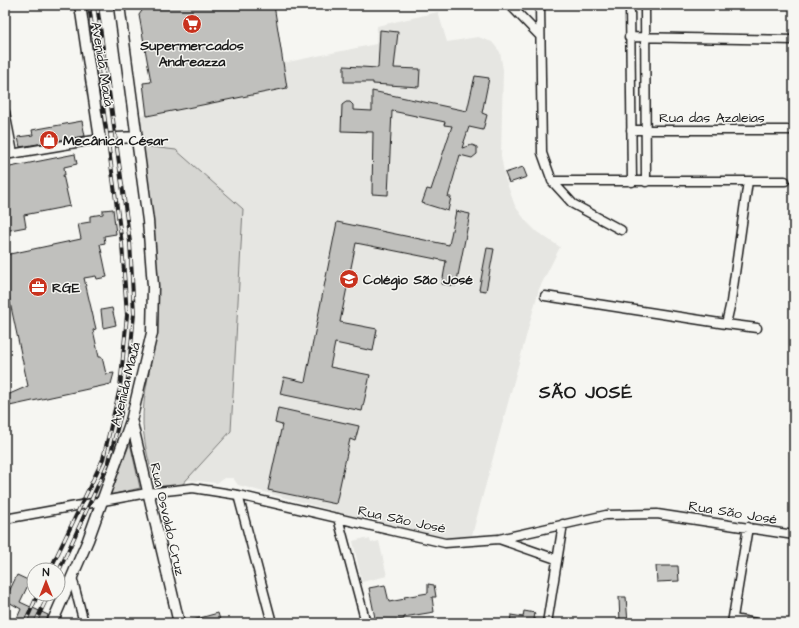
<svg xmlns="http://www.w3.org/2000/svg" width="799" height="628" font-family="'Architects Daughter',sans-serif">
	<rect width="100%" height="100%" fill="#f6f6f2"/>
	<filter id="ink" filterUnits="userSpaceOnUse"><feTurbulence type="fractalNoise" baseFrequency=".025" numOctaves="2"/><feDisplacementMap in="SourceGraphic" scale="8" xChannelSelector="R" yChannelSelector="G"/><feConvolveMatrix kernelMatrix="1 2 1 2 8 2 1 2 1" color-interpolation-filters="sRGB"/></filter>
	<g filter="url(#ink)">
		<!-- built -->
		<path fill="#e6e6e2" d="M438,12l9,30 31,-5 14,5 8,10 3,18 -2,86 4,22 10,28 11,15 11,11 23,15 -21,42 -67,246 -21,4 -19,-1 -35,-8 -33,-11 -126,-34 -5,-7h-9l-7,5 -29,-3 -9,8 -23,-1 -10,-34 -3,-30 2,-25 7,-34 3,-28 -12,-190 -4,-30 148,-29 -4,-24 93,-19 1,-18z
			M365,538l1,2 4,-1 1,4 8,-2 8,35 -25,6 -9,-41z"/>
		<!-- green -->
		<path fill="#d6d6d2" stroke="#797977" d="M143,146l33,4 67,59 -12,222 -52,57 -23,-1c-6,-21 -12,-41 -13,-63 -1,-29 9,-59 12,-88z
			M130,443l10,45 -30,7z"/>
		<!-- building -->
		<path fill="#c0c0bd" stroke="#1c1c1c" d="M146,5h128l13,83 -140,28 -4,-33 8,-1 -12,-67z
			M380,30l18,2 -4,36 26,1 -1,18 -46,-3v-2h-29v-16l34,2z
			M475,76l14,2 -7,35 5,2 -4,15 -14,-3 -7,21 10,-3 5,2v7l-5,4 -12,-3 -12,42h3l-3,14 -26,-8 5,-14 4,1 21,-64 -8,-1 1,-3 -53,-11 -4,84 -16,-1 1,-62 -32,-1 1,-26 4,-3h4l3,3v5l19,1v-20l95,20z
			M82,121l3,15 -65,11 -2,-10 15,-2 -1,-5z
			M75,154l2,10 -13,3 1,8h-2l7,31 -46,9 2,12 -21,4v-38h4l-2,-12h-2v-13z
			M523,167l4,10 -18,6 -4,-10z
			M113,209l3,25 -12,2 1,7 -5,1 7,33 -10,2 -1,-3 -12,2 12,51 -3,1 6,27h3l4,17 8,-1 -3,11 -106,23v-11l23,-10 -20,-93 -3,1v-39l76,-16 -3,-15 12,-2v-6l13,-2v-4z
			M456,211l14,3 -14,72 -14,-2 4,-23 -90,-18 -16,79 37,7 -4,22 -38,-8 -5,24 40,8 -8,36 -82,-17 4,-17 21,5 32,-160 112,23z
			M487,248l7,1 -8,42 -7,-1z
			M112,308l4,17 -13,3 -2,-18z
			M278,408l81,18 -4,15 -5,-2 -14,65 -68,-14 14,-65 -7,-2z
			M656,566h22l1,15 -22,1z
			M17,575l13,6 -10,21 28,13 -2,8h-31l6,-14 -16,-9z
			M428,584l6,1 2,12h-4l2,15 -30,5v2l-28,4 -7,-35 16,-3 4,17 16,-3 -1,-2 24,-4z
			M619,597h7l2,26h-8z
			M524,611l11,2 -1,6h2v4h-26l1,-8 12,2z
			M218,613l3,10h-32v-2z"/>
		<g fill="none" stroke-linecap="round" stroke-linejoin="round">
			<defs>
				<path id="minor" d="M510,5l30,31
					M540,5l2,148 10,28 21,23 48,26
					M630,5l2,177
					M645,5l1,177
					M629,37l165,3
					M5,112l8,41
					M631,130h163
					M5,155l95,-16
					M748,181h37
					M545,296l181,28 5,-22 17,-121h-196
					M726,324l31,4
					M238,495l34,128
					M338,518l28,105
					M5,519l142,-26 46,-5 45,7 207,48 54,-4 107,-24 51,-1 137,21
					M499,539l57,20
					M72,577l12,46
					M733,619l23,4
					M547,623l16,-99
					M732,623l16,-96"/>
				<path id="major" d="M80,5l20,134 36,-2
					M132,423l47,200
					M52,623l36,-83 43,-119 21,-88 1,-47 -5,-65 -29,-216"/>
			</defs>
			<!-- minor casing -->
			<use href="#minor" stroke="#1c1c1c" stroke-width="11"/>
			<!-- major casing -->
			<use href="#major" stroke="#1c1c1c" stroke-width="13"/>
			<!-- minor -->
			<use href="#minor" stroke="#f6f6f2" stroke-width="8"/>
			<!-- major -->
			<use href="#major" stroke="#f6f6f2" stroke-width="10"/>
			<defs>
				<path id="rail" d="M50,570l53,-111 17,-71 7,-73 -5,-71 -33,-239
					M58,573l51,-112 18,-72 7,-75 -4,-72 -33,-237
					M25,623l13,-29
					M35,623l14,-29"/>
			</defs>
			<!-- rail casing -->
			<use href="#rail" stroke="#1c1c1c" stroke-width="4"/>
			<!-- rail -->
			<use href="#rail" stroke="#f6f6f2" stroke-width="2.5" stroke-dasharray="8" stroke-linecap="butt"/>
		</g>
	</g>
	<!-- icons -->
	<defs>
		<symbol id="supermarket-disc" viewBox="-11 -11 22 22"><circle r="9.5" fill="#c8321e" stroke="#f6f6f2"/><path d="M-6-5.5h2.5l.6 2H6L4.5 2H-2.5L-4.4-4H-6ZM-1.5 3.2a1.3 1.3 0 1 0 .1 0ZM3 3.2a1.3 1.3 0 1 0 .1 0Z" fill="#fff"/></symbol>
		<symbol id="shop-disc" viewBox="-11 -11 22 22"><circle r="9.5" fill="#c8321e" stroke="#f6f6f2"/><path d="M-5-2.5h2.3a2.7 3.5 0 0 1 5.4 0H5L5.5 6h-11ZM-1.5-2.5h3a1.5 2.3 0 0 0-3 0Z" fill="#fff"/></symbol>
		<symbol id="school-disc" viewBox="-11 -11 22 22"><circle r="9.5" fill="#c8321e" stroke="#f6f6f2"/><path d="M0-5L7-2L0 1L-7-2ZM-4 1L0 2.5L4 1V4Q0 6-4 4Z" fill="#fff"/></symbol>
		<symbol id="office-disc" viewBox="-11 -11 22 22"><circle r="9.5" fill="#c8321e" stroke="#f6f6f2"/><path d="M-6-3h4V-5.5h4V-3h4V5H-6ZM-1-4.5V-3h2v-1.5ZM-6 0V1H6V0Z" fill="#fff"/></symbol>
	</defs>
	<g fill-rule="evenodd">
		<use href="#supermarket-disc" x="181" y="13" width="22" height="22"/>
		<use href="#shop-disc" x="38" y="129" width="22" height="22"/>
		<use href="#school-disc" x="338" y="268" width="22" height="22"/>
		<use href="#office-disc" x="27" y="276" width="22" height="22"/>
	</g>
	<g text-anchor="middle" stroke-width="3" stroke-linejoin="round" paint-order="stroke">
		<!-- poi labels -->
		<g font-size="14" font-weight="bold" fill="#1c1c1c" stroke="#f6f6f2" text-anchor="start">
			<text x="192" y="50" text-anchor="middle">Supermercados<tspan x="192" dy="16">Andreazza</tspan></text>
			<text x="63" y="145">Mecânica César</text>
			<text x="363" y="284">Colégio São José</text>
			<text x="52" y="292">RGE</text>
		</g>
		<!-- street labels -->
		<g font-size="14" fill="#1c1c1c" stroke="#f6f6f2">
			<text transform="translate(103 64) rotate(81)" y="5">Avenida Mauá</text>
			<text x="712" y="122">Rua das Azaleias</text>
			<text transform="translate(125 384) rotate(-76)" y="5">Avenida Mauá</text>
			<text transform="translate(733 512) rotate(9)" y="5">Rua São José</text>
			<text transform="translate(168 519) rotate(77)" y="5">Rua Osvaldo Cruz</text>
			<text transform="translate(402 519) rotate(12)" y="5">Rua São José</text>
		</g>
		<!-- district labels -->
		<g font-size="18" font-weight="bold" letter-spacing="1" fill="#1c1c1c" stroke="#f6f6f2">
			<text x="586" y="398">SÃO JOSÉ</text>
		</g>
	</g>
	<!-- margin -->
	<rect width="799" height="628" fill="none" stroke="#f6f6f2" stroke-width="20"/>
	<rect x="10" y="10" width="779" height="608" fill="none" stroke="#1c1c1c" stroke-width="1.5" filter="url(#ink)"/>
	<!-- north arrow -->
	<g transform="translate(46 582)"><circle r="19" fill="#f6f6f2" stroke="#9f9f9c"/>
	<path d="M0-3L7 15L0 10L-7 15Z" fill="#c8321e"/>
	<text y="-6" font-size="11" font-weight="bold" text-anchor="middle" fill="#1c1c1c">N</text>
	</g>
</svg>
